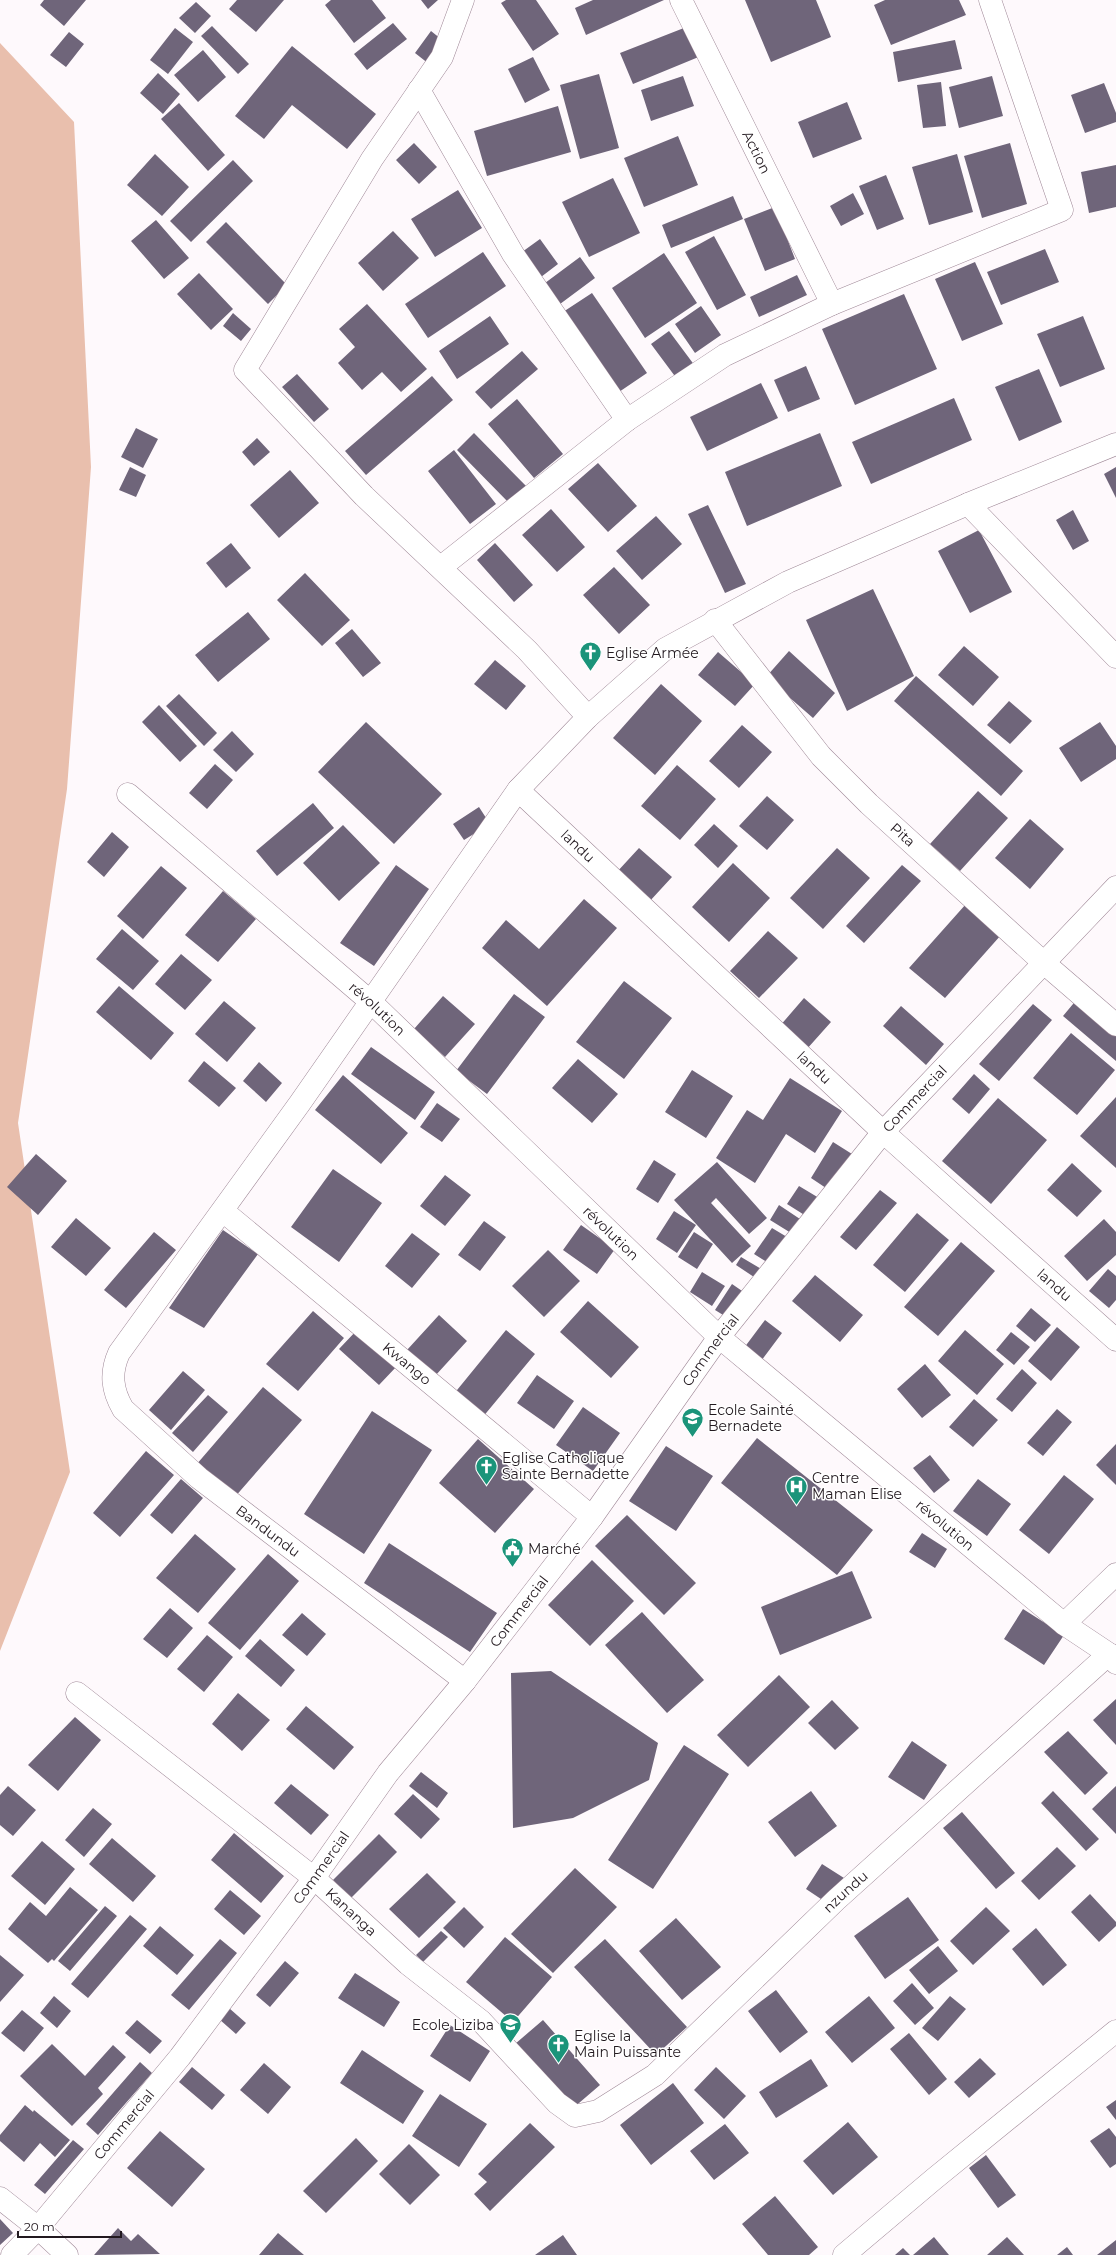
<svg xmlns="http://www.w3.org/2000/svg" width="1116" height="2255" font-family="Montserrat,sans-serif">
	<rect width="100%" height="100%" fill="#fef9fc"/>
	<!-- green -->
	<path fill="#e9bfad" d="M0,43l74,79 17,345 -24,322 -49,334 52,349 -70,179z"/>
	<!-- building -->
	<path fill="#6f657a" d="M44,0h42l-22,26 -24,-21z
		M237,0h47l-28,32 -27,-23z
		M331,0h41l14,18 -32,25 -29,-38z
		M421,0h17l-10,9z
		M506,0h30l23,34 -26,17 -32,-48z
		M593,0h71l-78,35 -11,-27z
		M745,0h71l15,37 -60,25z
		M885,0h74l7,15 -75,30 -17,-40z
		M196,2l15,14 -16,17 -16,-15z
		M393,23l14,16 -40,31 -13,-16z
		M212,26l37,38 -11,10 -37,-38z
		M689,26l12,30 -68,28 -13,-31z
		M175,28l18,14 -25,32 -18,-14z
		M431,31l15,12 -17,21 -14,-11z
		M69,32l15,12 -18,23 -16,-12z
		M955,40l7,29 -64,13 -5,-30z
		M292,46l84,68 -29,35 -55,-44 -28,34 -29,-23z
		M203,50l23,27 -28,25 -24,-27z
		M533,57l17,33 -25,13 -17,-34z
		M158,73l22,21 -17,20 -23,-21z
		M599,74l20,74 -39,11 -20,-74z
		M683,76l11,30 -43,15 -10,-31z
		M992,76l11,40 -44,12 -10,-41z
		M941,82l5,44 -23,2 -6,-43z
		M1104,83l12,30v9l-31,11 -14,-38z
		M847,102l15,37 -49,19 -15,-36z
		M179,103l46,52 -17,16 -47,-52z
		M558,106l13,46 -84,24 -13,-45z
		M678,136l20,49 -54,22 -20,-49z
		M414,143l23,24 -18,17 -23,-24z
		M1010,143l17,61 -45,14 -18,-62z
		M155,154l34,33 -27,29 -35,-31z
		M957,154l16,58 -44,13 -17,-58z
		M233,160l20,21 -62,61 -21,-21z
		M1116,165v42l-27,6 -8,-41z
		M886,175l18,44 -27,11 -18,-44z
		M613,178l27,55 -51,24 -27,-55z
		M458,190l24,38 -47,29 -24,-38z
		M853,193l11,21 -23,12 -11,-20z
		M733,196l10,23 -72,29 -9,-23z
		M775,207l20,52 -30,12 -21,-52z
		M156,220l33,38 -25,21 -33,-38z
		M226,222l61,63 -19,19 -62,-62z
		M393,231l26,27 -36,33 -25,-28z
		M714,236l32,59 -29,15 -32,-58z
		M540,239l18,25 -17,13 -19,-25z
		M1045,249l14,33 -58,23 -14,-33z
		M483,252l23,34 -78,52 -23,-34z
		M664,253l33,50 -52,35 -33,-50z
		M580,257l15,21 -39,29 -15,-21z
		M975,262l28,62 -41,17 -27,-62z
		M199,273l34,36 -22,21 -34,-36z
		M797,275l10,20 -48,22 -9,-20z
		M592,293l55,80 -28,19 -56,-80z
		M904,294l33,75 -82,36 -33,-76z
		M367,304l60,65 -26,23 -19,-20 -20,18 -24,-27 17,-16 -16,-18z
		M701,306l20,29 -26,18 -20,-29z
		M233,313l18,16 -10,12 -18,-15z
		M490,316l19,28 -52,35 -18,-28z
		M1083,316l22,53 -45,18 -23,-53z
		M669,331l26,35 -18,13 -26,-35z
		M522,351l16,18 -47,40 -16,-17z
		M806,366l14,33 -32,13 -14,-32z
		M1039,369l23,53 -43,19 -24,-54z
		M297,374l32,35 -15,13 -32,-35z
		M432,376l21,24 -87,75 -21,-24z
		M761,383l17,35 -71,33 -17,-34z
		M954,398l18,42 -101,44 -19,-42z
		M517,399l46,55 -29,24 -46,-54z
		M136,428l22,11 -15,29 -22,-11z
		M474,433l53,54 -17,17 -53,-54z
		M820,433l22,53 -95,40 -22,-54z
		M257,438l13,14 -16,14 -12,-14z
		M454,450l42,54 -26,20 -42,-53z
		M598,463l39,43 -29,26 -40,-43z
		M130,467l16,8 -10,22 -17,-7z
		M1116,467v31l-12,-24z
		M290,470l29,33 -40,35 -29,-33z
		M708,505l38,79 -21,9 -37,-79z
		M551,509l34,38 -28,25 -35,-37z
		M1073,510l16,31 -16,9 -17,-30z
		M656,516l26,28 -40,36 -26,-29z
		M979,530l33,62 -42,21 -32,-62z
		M231,543l20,25 -25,20 -20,-25z
		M495,543l38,42 -19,17 -37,-42z
		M614,567l36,38 -31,29 -36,-39z
		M305,573l45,47 -28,26 -45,-46z
		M873,589l41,87 -67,35 -41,-91z
		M248,612l22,27 -52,43 -23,-27z
		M352,629l29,34 -18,14 -28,-34z
		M964,646l35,31 -26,29 -35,-31z
		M789,651l46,42 -22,25 -47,-41z
		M718,652l37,32 -20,22 -37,-31z
		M495,660l31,26 -20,24 -32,-26z
		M916,676l107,95 -22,25 -107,-95z
		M661,684l41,37 -47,54 -42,-37z
		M179,694l38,39 -13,13 -38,-40z
		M1009,701l23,20 -22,23 -23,-19z
		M159,705l38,41 -17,16 -38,-40z
		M366,722l76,72 -48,50 -76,-72z
		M1100,722l16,24v13l-35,23 -22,-34z
		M742,725l30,27 -33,36 -30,-27z
		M232,731l22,23 -18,18 -23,-22z
		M215,764l18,16 -26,29 -18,-16z
		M677,765l39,34 -36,41 -39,-34z
		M978,791l30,27 -48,53 -30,-27z
		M767,796l27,24 -27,30 -28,-24z
		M313,803l21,25 -57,48 -21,-25z
		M479,807l11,17 -26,16 -11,-16z
		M1030,819l34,30 -34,40 -35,-31z
		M714,824l24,22 -20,22 -24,-23z
		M343,825l37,38 -41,38 -36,-38z
		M112,832l17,15 -25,30 -17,-15z
		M639,848l33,29 -23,25 -33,-29z
		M837,848l33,30 -47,51 -33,-31z
		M733,863l37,35 -41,44 -37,-35z
		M396,865l33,24 -55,77 -34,-23z
		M902,865l19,16 -57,62 -18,-17z
		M161,866l26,22 -44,51 -26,-23z
		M223,891l33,28 -38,43 -33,-27z
		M584,899l33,29 -70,78 -65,-58 24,-28 33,29z
		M966,904l35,31 -56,63 -36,-30z
		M122,929l37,32 -26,29 -37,-31z
		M768,931l30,27 -39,40 -29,-27z
		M181,954l31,26 -27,30 -30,-26z
		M624,981l48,37 -48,61 -48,-37z
		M119,986l55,47 -23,27 -55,-48z
		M514,994l31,23 -58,77 -31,-23z
		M443,996l32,28 -30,33 -31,-28z
		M804,998l27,24 -25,28 -27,-23z
		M1078,998l38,31v32l-53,-45z
		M224,1001l32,27 -29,34 -32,-28z
		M1033,1004l19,16 -53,61 -20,-17z
		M901,1006l43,38 -18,21 -43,-39z
		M1071,1033l44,37 -38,45 -44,-37z
		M371,1047l64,45 -20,28 -64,-46z
		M578,1059l40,35 -26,29 -40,-35z
		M204,1061l32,27 -17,19 -31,-26z
		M259,1062l23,21 -16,19 -23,-21z
		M692,1070l41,26 -27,42 -41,-26z
		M974,1074l16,15 -21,25 -17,-15z
		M343,1075l65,58 -27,31 -66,-54z
		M790,1078l52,33 -27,42 -29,-19 -31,49 -39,-25 31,-48 16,10z
		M1116,1097v71l-36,-32z
		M998,1098l49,42 -56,64 -49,-43z
		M437,1103l23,16 -18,23 -22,-15z
		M833,1142l19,12 -23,36 -18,-12z
		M36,1154l31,27 -29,34 -31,-28z
		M654,1160l22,14 -18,29 -22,-14z
		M717,1162l50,56 -18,16 -33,-36 -5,5 40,43 -19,17 -58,-63z
		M1072,1163l30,28 -25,26 -30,-27z
		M333,1169l49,34 -43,59 -48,-35z
		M445,1175l26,20 -26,31 -25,-20z
		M799,1186l20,12 -13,18 -19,-12z
		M880,1190l17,13 -41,47 -16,-13z
		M779,1205l21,14 -9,14 -21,-13z
		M674,1211l22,14 -19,28 -21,-14z
		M917,1213l32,27 -44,52 -32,-27z
		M76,1218l35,30 -25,28 -35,-29z
		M1104,1219l12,13v23l-29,26 -23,-25z
		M484,1221l22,16 -26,34 -22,-16z
		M581,1225l34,24 -18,25 -34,-24z
		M772,1228l15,9 -17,27 -16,-10z
		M223,1230l35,24 -54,74 -35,-20z
		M154,1232l22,18 -50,58 -22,-18z
		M694,1232l19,12 -16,25 -19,-12z
		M412,1233l28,21 -28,34 -27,-22z
		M961,1242l34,29 -57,65 -34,-29z
		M548,1250l32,31 -36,36 -32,-31z
		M741,1257l22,13 -6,9 -21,-14z
		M1108,1269l8,7v24l-7,8 -20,-17z
		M702,1272l23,14 -13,20 -22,-14z
		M815,1275l48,40 -23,27 -48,-41z
		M732,1284l13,9 -17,25 -13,-8z
		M588,1301l51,46 -28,31 -51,-46z
		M1031,1308l20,17 -16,17 -19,-16z
		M313,1311l31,27 -46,53 -32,-27z
		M439,1315l28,26 -32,35 -28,-26z
		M765,1320l17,13 -21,28 -17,-13z
		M1057,1327l23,20 -29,34 -23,-20z
		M357,1330l40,36 -18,19 -40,-36z
		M506,1330l29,24 -53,64 -29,-23z
		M965,1330l39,34 -27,31 -39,-34z
		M1011,1332l19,15 -16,18 -18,-15z
		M925,1364l26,31 -29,23 -25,-29z
		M1022,1369l15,14 -25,29 -16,-13z
		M183,1371l22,19 -34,40 -22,-20z
		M537,1375l37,26 -20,28 -37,-26z
		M263,1387l39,33 -68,78 -38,-33z
		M208,1395l20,17 -35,40 -21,-19z
		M974,1399l24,21 -25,27 -24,-20z
		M583,1407l37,26 -27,38 -37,-26z
		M1057,1409l15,13 -29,34 -16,-13z
		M372,1411l60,39 -68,104 -60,-40z
		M757,1438l116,92 -36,45 -116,-92z
		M478,1439l56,50 -39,44 -56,-50z
		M1116,1444v41l-20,-20z
		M666,1446l47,30 -37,55 -47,-30z
		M146,1451l28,24 -54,62 -27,-24z
		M930,1455l20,25 -16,13 -21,-25z
		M1064,1475l30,24 -45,55 -30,-24z
		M181,1479l22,19 -31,36 -22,-19z
		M978,1479l33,25 -24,32 -34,-25z
		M627,1515l69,68 -32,32 -69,-69z
		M922,1533l25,16 -12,19 -26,-16z
		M195,1534l41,35 -38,44 -42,-35z
		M389,1543l108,70 -27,39 -106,-69z
		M268,1554l31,27 -59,69 -32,-27z
		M592,1560l42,41 -44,45 -42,-41z
		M852,1571l20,47 -92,37 -19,-48z
		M170,1608l23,20 -26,30 -24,-19z
		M1023,1609l41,26 -20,30 -40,-26z
		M642,1612l62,68 -37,33 -62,-68z
		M302,1613l24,21 -19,22 -25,-21z
		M207,1635l26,22 -29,35 -27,-23z
		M260,1639l35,31 -14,17 -36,-31z
		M551,1671l107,72 -9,37 -76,38 -60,10 -2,-155z
		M779,1675l31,32 -62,60 -31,-32z
		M238,1693l32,27 -28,31 -30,-27z
		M1116,1699v46l-23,-25z
		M832,1700l27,28 -24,22 -27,-27z
		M306,1706l48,41 -20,23 -48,-41z
		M75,1717l26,23 -43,51 -30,-26z
		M1068,1731l40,42 -23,22 -41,-43z
		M912,1741l35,24 -23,35 -36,-23z
		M684,1745l45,29 -76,115 -45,-29z
		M421,1772l27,21 -11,15 -28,-22z
		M291,1784l38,31 -18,20 -37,-32z
		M8,1786l28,24 -23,26 -13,-11v-30z
		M1116,1786v48l-24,-25z
		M811,1791l26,35 -42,31 -27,-35z
		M1053,1791l46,48 -13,12 -45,-48z
		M413,1794l27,25 -19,20 -27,-25z
		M93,1808l19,16 -28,33 -19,-17z
		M962,1812l53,61 -19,16 -53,-61z
		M234,1833l50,43 -23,27 -50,-43z
		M379,1834l18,18 -46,46 -18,-18z
		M112,1838l44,38 -23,26 -44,-38z
		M42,1841l33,28 -30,36 -34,-29z
		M1057,1847l19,19 -37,34 -18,-19z
		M822,1864l22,14 -17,25 -21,-14z
		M575,1868l42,39 -64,66 -42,-39z
		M427,1873l29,29 -37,36 -30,-29z
		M70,1887l28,23 -44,51 -2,-2 -4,4 -40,-34 22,-27 16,14z
		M230,1890l31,26 -17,19 -30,-26z
		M1090,1894l26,28v4l-17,16 -28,-30z
		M908,1897l31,43 -54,39 -31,-43z
		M105,1906l12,10 -47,55 -12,-10z
		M464,1907l20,20 -20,21 -21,-20z
		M986,1907l24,24 -37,34 -23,-24z
		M130,1915l17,14 -59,69 -17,-14z
		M676,1918l45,49 -39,33 -43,-49z
		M160,1926l34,29 -17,20 -34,-29z
		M1036,1928l31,37 -24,21 -31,-37z
		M441,1931l7,6 -25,25 -7,-7z
		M505,1937l47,40 -39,45 -47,-40z
		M220,1939l17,14 -48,57 -18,-15z
		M605,1939l82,88 -31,28 -82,-88z
		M938,1946l20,25 -29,23 -20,-24z
		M0,1955l24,20 -24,27z
		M285,1961l14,12 -29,34 -14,-12z
		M355,1973l45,29 -16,25 -46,-29z
		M912,1983l22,25 -19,17 -22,-24z
		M776,1990l32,42 -28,21 -32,-42z
		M54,1996l17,15 -14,17 -17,-15z
		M869,1996l26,32 -43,35 -27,-31z
		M950,1996l16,13 -28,32 -16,-13z
		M229,2008l17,15 -10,11 -17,-15z
		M22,2010l22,18 -20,24 -23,-19z
		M137,2020l25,21 -12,13 -25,-21z
		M543,2020l57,65 -28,24 -57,-65z
		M450,2025l40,26 -20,31 -40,-26z
		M909,2033l38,46 -18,16 -39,-46z
		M52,2044l33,32 28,-31 13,12 -28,31 5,6 -31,32 -52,-50z
		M362,2050l62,41 -21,33 -63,-41z
		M980,2058l16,16 -27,24 -15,-16z
		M811,2059l17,27 -52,32 -17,-26z
		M140,2062l12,11 -54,62 -12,-11z
		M264,2063l27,24 -23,27 -28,-24z
		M192,2067l33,28 -13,15 -33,-28z
		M716,2067l30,29 -22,23 -30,-29z
		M673,2083l31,40 -53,42 -31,-40z
		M440,2094l47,30 -28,43 -47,-31z
		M1116,2100v20l-10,-13z
		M25,2105l8,7 1,-2 36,30 -15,17 -15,-14 -16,19 -24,-21v-6z
		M848,2122l30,35 -45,38 -30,-34z
		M530,2123l25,24 -65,64 -16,-17 13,-12 -9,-8z
		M725,2124l24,29 -35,27 -24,-29z
		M1109,2128l7,9v27l-6,4 -20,-27z
		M160,2131l45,38 -33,38 -45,-39z
		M356,2138l22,23 -52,52 -23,-22z
		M73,2140l11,9 -39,45 -11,-9z
		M409,2144l31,31 -30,30 -31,-31z
		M986,2155l30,40 -18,13 -29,-40z
		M775,2196l43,51 -9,8h-41l-26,-31z
		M0,2219l13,14 -13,12z
		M118,2228l13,13 7,-7 22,20 -66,1z
		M278,2233l26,22h-45z
		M563,2235l14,20h-42z
		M934,2237l15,18h-36z
		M1007,2237l17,18h-37z
		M1116,2240v15h-19z
		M1067,2247l6,8h-16z
		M903,2248l7,7h-15z"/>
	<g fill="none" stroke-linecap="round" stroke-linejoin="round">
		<defs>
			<g id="minor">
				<path d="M463,0l-21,57 -70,102 -127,211 119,126 163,154 61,67"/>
				<path id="s1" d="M681,0l151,304"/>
				<path d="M419,90l94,164 114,166"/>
				<path d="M968,504l148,153"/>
				<path d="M441,567l186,-147 98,-65 107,-51 230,-94 -72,-210"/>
				<path id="s2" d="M715,620l106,136 48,48 175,159 72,62"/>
				<path id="s3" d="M518,790l365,342 233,208"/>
				<path id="s4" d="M128,794l243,208 348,335 345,287 45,30 7,9"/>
				<path id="s5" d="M223,1211l369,306"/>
				<path d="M1064,1624l52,-50"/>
				<path d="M465,1681l-266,-203 -76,-69c-11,-19 -13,-36 -4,-56l181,-250 218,-313 70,-73 77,-68 123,-67 180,-78 148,-60"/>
				<path id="s6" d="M77,1693l237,185 94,86 73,57 76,82 18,13 23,-5 57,-36 181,-175 273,-246"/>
				<path d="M0,2198l38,30 29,27"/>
				<path id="s7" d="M12,2255l26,-27 142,-171 134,-179 74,-105 77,-92 127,-164 127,-180 164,-205 233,-245"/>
				<path d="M844,2255l90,-76 182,-148"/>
			</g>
		</defs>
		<!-- minor casing -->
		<use href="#minor" stroke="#9f8897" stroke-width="23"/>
		<!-- minor -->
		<use href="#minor" stroke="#fff" stroke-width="22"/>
	</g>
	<!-- icons -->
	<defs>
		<symbol id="church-pin" viewBox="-11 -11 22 30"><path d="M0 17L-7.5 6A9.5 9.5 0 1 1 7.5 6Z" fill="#1b947a" stroke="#fff"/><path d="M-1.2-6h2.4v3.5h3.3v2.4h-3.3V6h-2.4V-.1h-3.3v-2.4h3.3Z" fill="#fff"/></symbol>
		<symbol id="school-pin" viewBox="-11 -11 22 30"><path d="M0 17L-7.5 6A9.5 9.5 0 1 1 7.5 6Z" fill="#1b947a" stroke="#fff"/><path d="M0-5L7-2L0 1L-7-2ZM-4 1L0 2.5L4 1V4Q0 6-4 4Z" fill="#fff"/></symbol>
		<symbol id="hospital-pin" viewBox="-11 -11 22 30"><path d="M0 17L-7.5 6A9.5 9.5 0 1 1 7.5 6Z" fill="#1b947a" stroke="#fff"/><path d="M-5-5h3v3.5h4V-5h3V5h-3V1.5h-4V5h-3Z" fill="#fff"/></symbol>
		<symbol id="civic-pin" viewBox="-11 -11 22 30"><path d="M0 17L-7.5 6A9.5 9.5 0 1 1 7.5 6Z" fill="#1b947a" stroke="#fff"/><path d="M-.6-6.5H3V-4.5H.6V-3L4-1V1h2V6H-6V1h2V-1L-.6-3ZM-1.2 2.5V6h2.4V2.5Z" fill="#fff"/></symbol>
	</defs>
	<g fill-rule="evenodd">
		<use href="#church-pin" x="578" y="640" width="25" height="34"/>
		<use href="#school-pin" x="680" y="1406" width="25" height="34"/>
		<use href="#church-pin" x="474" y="1454" width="25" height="34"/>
		<use href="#hospital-pin" x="784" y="1474" width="25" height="34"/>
		<use href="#civic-pin" x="500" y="1536" width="25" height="34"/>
		<use href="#school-pin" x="498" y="2012" width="25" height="34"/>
		<use href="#church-pin" x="546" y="2032" width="25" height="34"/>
	</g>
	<g text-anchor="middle" stroke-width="3" stroke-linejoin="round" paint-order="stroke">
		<!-- street labels -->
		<g font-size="14" fill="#22191f" stroke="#fff">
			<text dy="5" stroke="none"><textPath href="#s1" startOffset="170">Action</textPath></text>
			<text dy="5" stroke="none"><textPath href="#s2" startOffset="286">Pita</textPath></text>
			<text dy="5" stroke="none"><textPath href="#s3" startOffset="82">landu</textPath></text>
			<text dy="5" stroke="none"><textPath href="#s4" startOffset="329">révolution</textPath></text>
			<text dy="5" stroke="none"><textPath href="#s3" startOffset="406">landu</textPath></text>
			<text dy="5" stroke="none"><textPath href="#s7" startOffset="1468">Commercial</textPath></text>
			<text dy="5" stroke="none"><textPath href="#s4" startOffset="653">révolution</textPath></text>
			<text dy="5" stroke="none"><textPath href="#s3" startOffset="730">landu</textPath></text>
			<text dy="5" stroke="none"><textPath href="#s7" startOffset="1144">Commercial</textPath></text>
			<text dy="5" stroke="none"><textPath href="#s5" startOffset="239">Kwango</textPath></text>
			<text dy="5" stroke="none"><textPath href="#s4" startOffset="1097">révolution</textPath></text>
			<text transform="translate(268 1531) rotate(37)" y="5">Bandundu</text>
			<text dy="5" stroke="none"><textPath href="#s7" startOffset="820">Commercial</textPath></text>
			<text dy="5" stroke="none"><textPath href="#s7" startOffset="496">Commercial</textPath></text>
			<text dy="5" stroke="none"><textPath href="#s6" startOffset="1010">nzundu</textPath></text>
			<text dy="5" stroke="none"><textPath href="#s6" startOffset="351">Kananga</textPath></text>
			<text dy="5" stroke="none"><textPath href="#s7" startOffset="172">Commercial</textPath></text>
		</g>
		<!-- poi labels -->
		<g font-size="14" fill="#22191f" stroke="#fff" text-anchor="start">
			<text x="606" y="658">Eglise Armée</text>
			<text x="708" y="1415">Ecole Sainté<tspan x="708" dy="16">Bernadete</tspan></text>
			<text x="502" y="1463">Eglise Catholique<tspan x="502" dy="16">Sainte Bernadette</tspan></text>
			<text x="812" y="1483">Centre<tspan x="812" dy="16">Maman Elise</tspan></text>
			<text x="528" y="1554">Marché</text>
			<text x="494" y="2030" text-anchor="end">Ecole Liziba</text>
			<text x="574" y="2041">Eglise la<tspan x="574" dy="16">Main Puissante</tspan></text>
		</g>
	</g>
	<!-- scale -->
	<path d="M18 2231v6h103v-6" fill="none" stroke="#22191f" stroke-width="2"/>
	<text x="24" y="2231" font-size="12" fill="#22191f" stroke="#ffffff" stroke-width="3" paint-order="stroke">20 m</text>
</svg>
